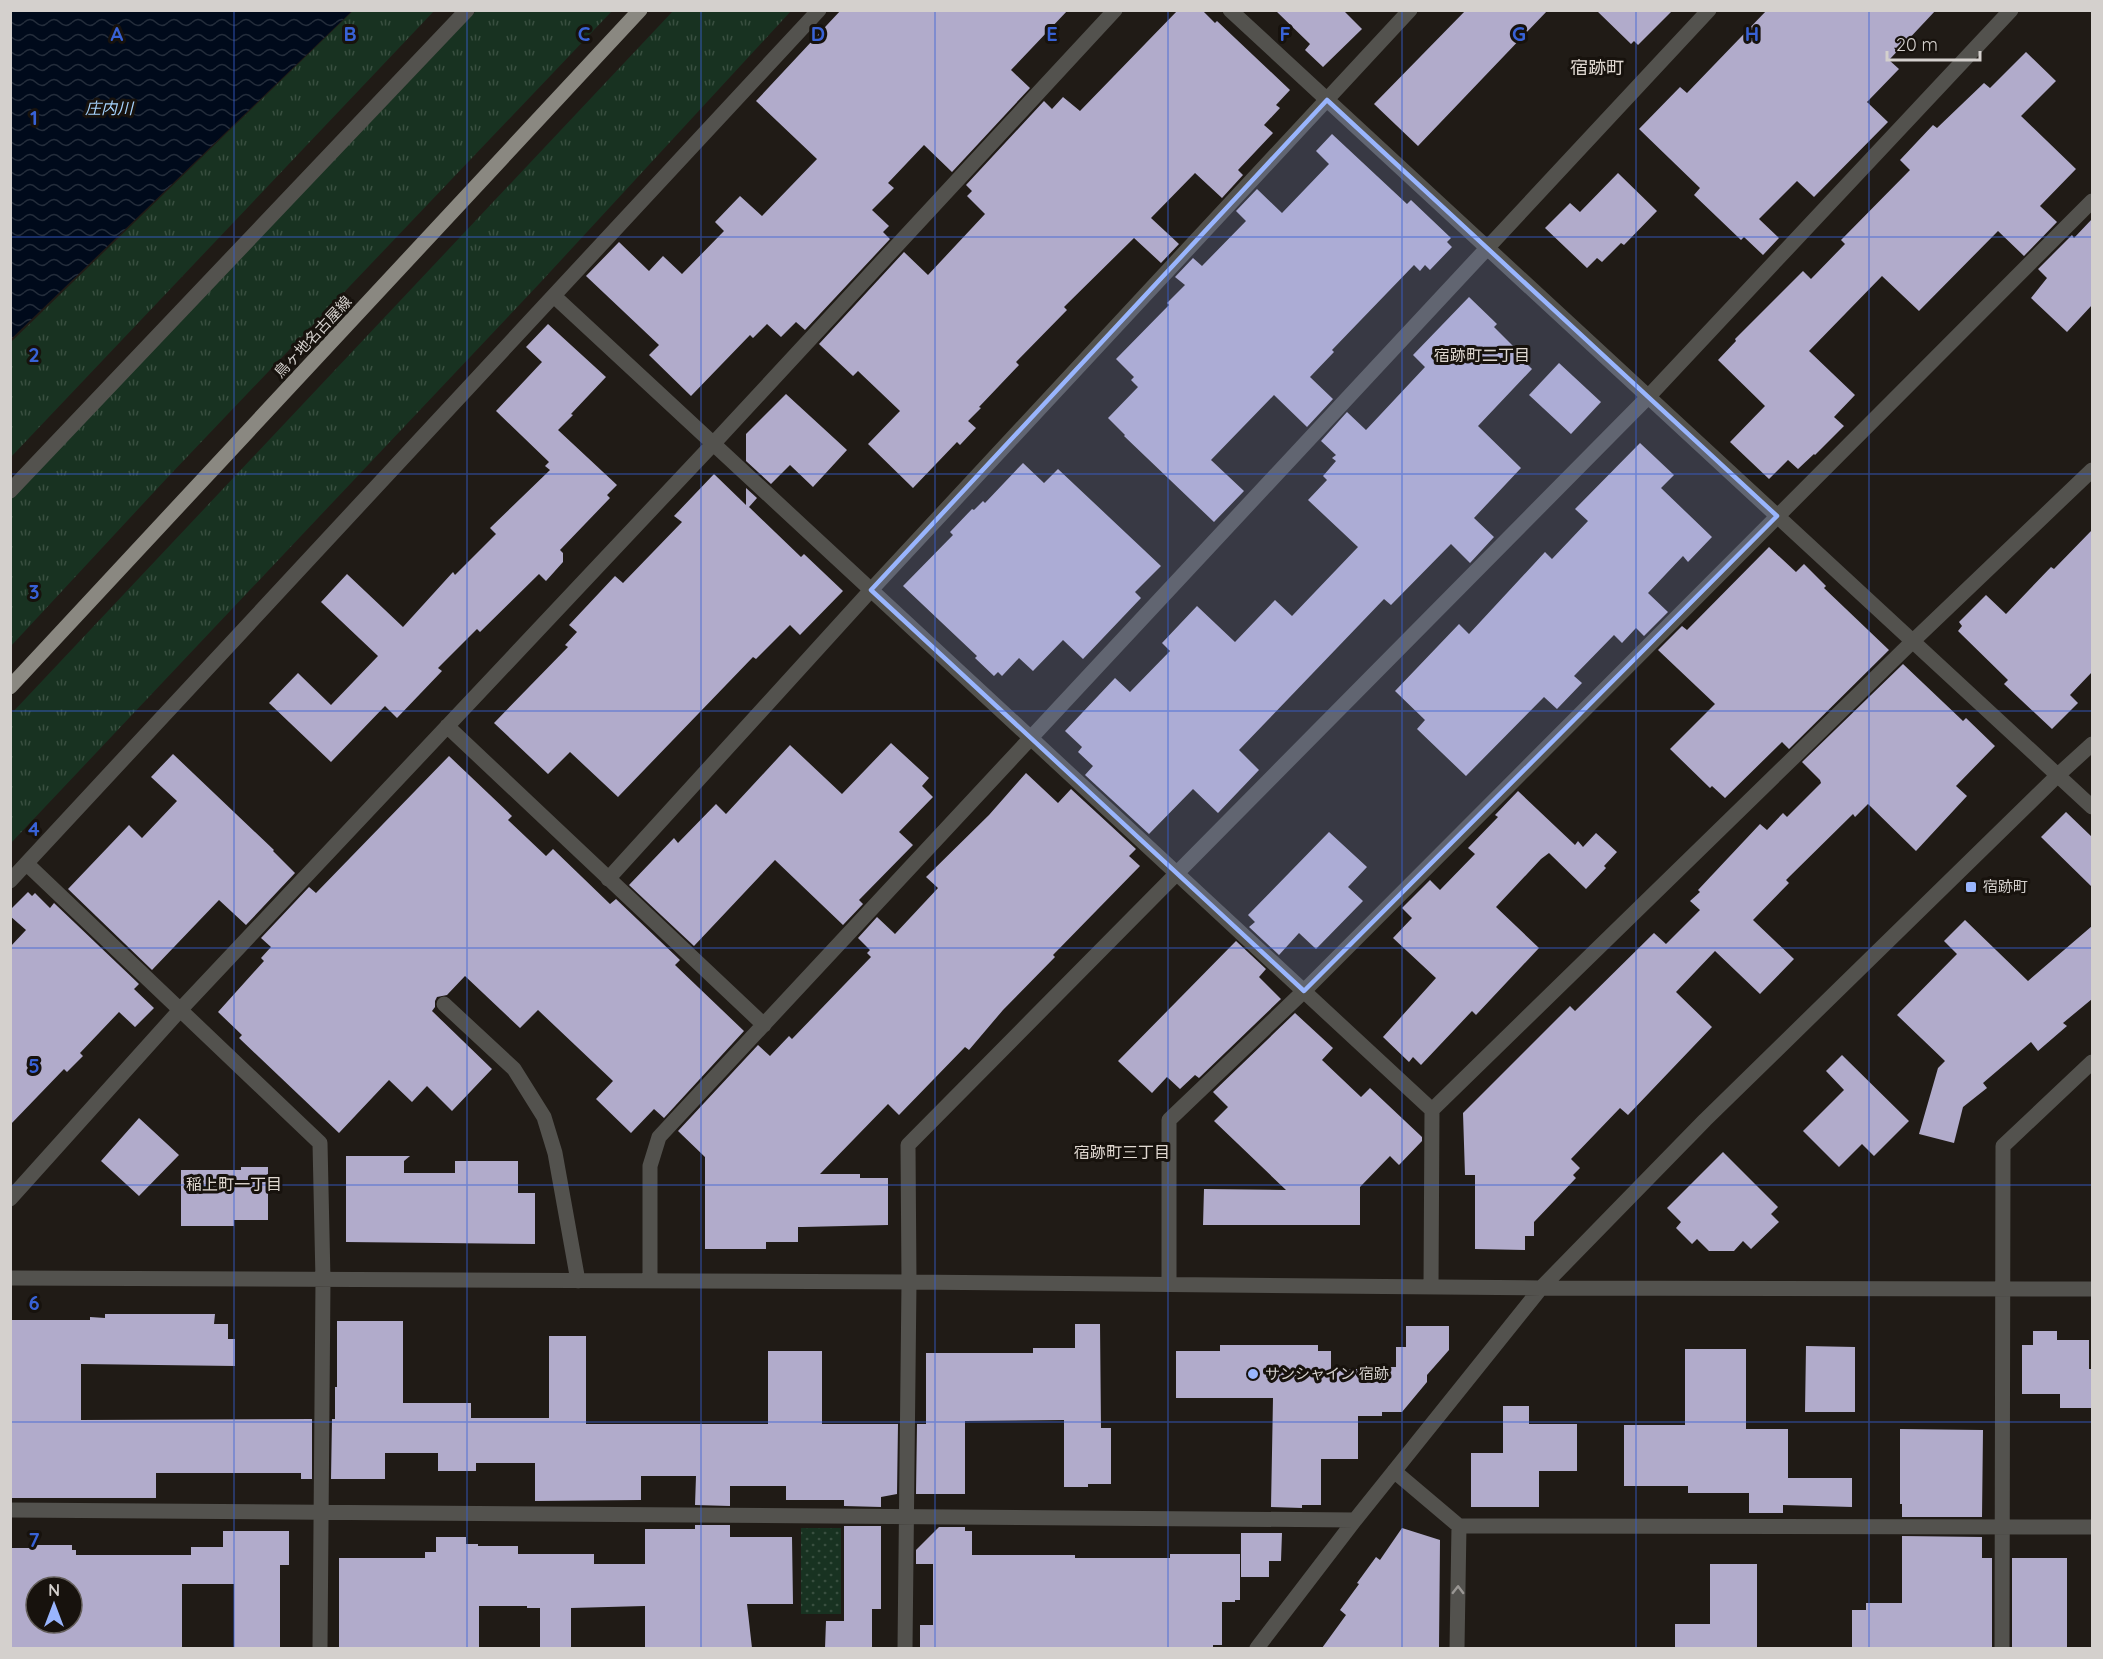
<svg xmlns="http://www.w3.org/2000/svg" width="2103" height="1659" font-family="Quicksand,'Noto Sans JP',sans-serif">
	<defs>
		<pattern id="grass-tufts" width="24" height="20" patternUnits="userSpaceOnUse" patternTransform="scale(1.5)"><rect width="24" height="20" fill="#183221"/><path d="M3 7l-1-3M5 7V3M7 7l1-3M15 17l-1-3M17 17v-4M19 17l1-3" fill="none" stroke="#394f40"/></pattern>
		<pattern id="garden-dots" width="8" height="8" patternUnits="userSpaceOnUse" patternTransform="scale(1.5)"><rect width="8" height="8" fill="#183221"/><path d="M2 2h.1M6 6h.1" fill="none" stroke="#394f40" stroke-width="1.8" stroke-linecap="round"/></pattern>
		<pattern id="water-waves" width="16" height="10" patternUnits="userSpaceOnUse" patternTransform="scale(1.5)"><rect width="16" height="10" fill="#000a1b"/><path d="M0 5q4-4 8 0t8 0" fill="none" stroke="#242d3b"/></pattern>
	</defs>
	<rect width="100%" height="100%" fill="#201b16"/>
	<!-- grass -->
	<path fill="url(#grass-tufts)" d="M354,10l80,1 -423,446v-115z
		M476,11h136l-445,467 -156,168 -1,-146z
		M673,11h118l-252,273 -528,559v-129z"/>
	<!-- garden -->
	<path fill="url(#garden-dots)" d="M801,1528h40v86h-40z"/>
	<!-- water -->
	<path fill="url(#water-waves)" d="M11,10h341v1l-341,328z"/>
	<!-- building -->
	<path fill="#b1abcb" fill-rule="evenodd" d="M841,10h227l-57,60 19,18 -78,84 -28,-27 -36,38 6,5 -22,22 17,16 -6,6 7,7 -85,91 -9,-8 -15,15 -14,-13 -14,14 -3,-3 -59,61 -42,-41 10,-10 -73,-69 33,-34 30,29 14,-15 19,18 42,-43 -9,-9 25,-26 22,20 55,-57 -61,-58z
		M1178,10h24l13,13 2,-2 73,69 -14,15 4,3 -16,17 9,8 -35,37 5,5 -21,23 -27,-25 -44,45 28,26 -18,19 -27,-25 -70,69 3,3 -51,52 3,3 -40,42 2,1 -13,13 8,7 -16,17 -3,-3 -44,46 -45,-44 32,-33 -42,-40 -5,5 -34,-32 85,-92 24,23 57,-61 -18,-18 5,-5 -6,-6 78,-84 8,8 11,-12 17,14z
		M1275,10h68l19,19 -39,38 -18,-17 5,-6z
		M1466,10h82l-130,136 -44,-42z
		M1596,10h77l-35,35 -4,-4 -3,3z
		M1767,10h169l-47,50 10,9 -32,33 21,20 -74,75 -17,-16 -38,38 20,19 -16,17 -19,-18 -3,3 -47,-45 6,-7 -61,-59 41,-42 7,6z
		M2026,52l30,29 -35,35 55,53 -36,37 17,16 -33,34 -26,-25 -79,80 -37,-35 -73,75 46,44 -21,22 10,9 -29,29 -1,-1 -16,15 -10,-9 -19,19 -39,-37 35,-36 -47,-46 18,-19 -1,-2 68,-68 8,8 34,-35 -4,-4 69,-70 -10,-10 33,-35 4,3 47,-45 6,5z
		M1332,134l75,70 4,-4 40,38 -4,4 5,5 -22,23 -5,-5 -5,6 -6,-6 -82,85 2,2 -24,25 23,22 -26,28 -33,-32 -63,65 33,31 -30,31 -90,-86 1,-1 -17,-17 30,-31 -7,-7 3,-3 -18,-18 53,-54 -2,-2 18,-18 -10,-8 18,-19 9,8 44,-45 -10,-10 21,-22 25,24 47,-49 -13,-13z
		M1618,173l39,38 -33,34 -3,-2 -19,19 -5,-4 -10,10 -42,-40 25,-25 10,9z
		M2092,219v86l-25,27 -36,-34 16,-20 -9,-9 34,-34 2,3z
		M1469,297l28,27 -3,3 19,19 -2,2 21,21 -54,57 43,42 -47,50 20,19 -24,26 -19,-19 -60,61 -7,-6 -145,151 20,20 -41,43 -25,-24 -44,45 -64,-59 8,-9 -15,-14 4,-5 -17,-16 50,-53 15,14 40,-41 -8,-8 35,-37 38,36 40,-42 17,16 66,-69 -50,-47 19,-20 -4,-4 13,-15 -4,-3 4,-3 -15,-14 26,-29 19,18 59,-63 -12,-12z
		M548,324l58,53 -35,37 2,1 -15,15 59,55 -10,10 3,3 -50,52 3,3v9l-17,19 -7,-7 -59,58 -3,-3 -39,39 4,3 -45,47 -12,-12 -54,56 -62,-59 29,-30 33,32 47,-49 -57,-54 26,-28 56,53 50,-55 2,3 41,-41 -6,-6 60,-58 -5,-4 4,-4 -53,-51 46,-49 -16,-15z
		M1559,363l42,39 -30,32 -42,-39z
		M786,394l61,56 -34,37 -23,-22 -19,19 -25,-23v-27z
		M1640,443l34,32 -13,13 51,49 -24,25 -5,-6 -35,37 20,19 -24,24 -8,-8 -14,15 -8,-8 -40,41 8,7 -25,26 -13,-12 -78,79 -49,-47 8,-9 -30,-29 64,-67 10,10 76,-82 7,7 36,-38 -13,-12z
		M1023,463l21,20 14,-14 103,97 -26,26 6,6 -58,61 -20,-19 -30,31 -14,-13 -17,18 -4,-4 -4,4 -19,-18 2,-2 -74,-70 50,-51 -3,-3 22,-23 2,1 9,-9 2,2z
		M714,474l32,31v-17l11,10 -8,9 52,50 3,-3 39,37 -43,44 -10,-10 -34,34 -3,-2 -135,140 -48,-45 -22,22 -54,-51 74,-76 -3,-2 12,-13 -8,-7 46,-49 8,7 59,-61 -8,-6z
		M2092,530v142l-22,23 8,8 -26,26 -48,-45 4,-4 -50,-49 4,-5 -3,-4 27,-27 20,19 45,-47 3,2z
		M1769,547l27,25 8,-8 22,22 -2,2 65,62 -100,99 -7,-7 -57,56 -13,-12 -2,2 -40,-39 45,-45 -57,-54 24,-24 5,4z
		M1903,664l60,57 3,-3 29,28 -39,40 11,10 -51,55 -48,-47 -13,13 -2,-3 -67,66 3,3 -36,37 41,39 -34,35 -45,-43 -39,41 36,35 -84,88 -8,-7 -49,51 9,9 -7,7 3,3 -42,44v14h-9v14l-50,-1v-74h-10l-2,-62 107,-107 5,5 79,-78 12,11 34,-34 -10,-9 10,-9 -2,-2 62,-66 7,6 16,-17 4,4 34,-34 -1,-3 -18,-18z
		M891,743l38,35 -7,8 11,11 -34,35 14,13 -54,55 4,4 -20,21 -68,-65 -81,86 -65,-61 45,-47 4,5 38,-39 10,10 64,-69 52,49z
		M173,754l101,96 -1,1 22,22 -49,52 -27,-25 -67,70 -84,-81 61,-64 13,13 35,-37 -26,-24z
		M449,756l63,60 -4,4 38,36 7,-7 57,55 6,-5 64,61 -5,5 69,66 -80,87 -10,-9 -23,24 -35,-34 17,-18 -75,-71 -18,18 -55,-52 -18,19 -10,2 -2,4v6l-3,4 60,58 -40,42 -25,-25 -15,16 -23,-22 -50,53 -100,-95 3,-3 -24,-23 46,-51 -3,-3 10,-11 -10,-9 48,-51 7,6z
		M1026,773l32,30 13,-14 65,60 -7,7 11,10 -87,89 2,2 -52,53 -34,40 -4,-3 -66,68 -11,-11 -68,70h40v4h28v47l-86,2h-4v15h-32v7h-61v-92l-27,-26 80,-86 12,11 19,-20 3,3 79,-82 -4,-4 3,-3 -12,-12 19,-21 18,17 43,-46 -12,-11 63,-62z
		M1518,791l57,54 3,-4 5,6 13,-14 21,19 -13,14 2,2 -20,21 -37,-36 -8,6 -45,48 43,41 -63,67 -4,-4 -51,54 -8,-8 -4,5 -26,-25 53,-59 -43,-40 19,-20 -10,-10 28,-28 10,10 35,-36 -7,-6 30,-31 -3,-2z
		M2066,812l26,25v50l-51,-50z
		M1329,832l38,35 -19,20 15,14 -47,48 -17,-16 -20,22 -30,-28 6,-5 -7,-7z
		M28,892l4,4 3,-3 15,15 4,-5 85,81 -5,5 20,19 -19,19 -16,-15 -39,41 3,3 -16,16 -3,-3 -54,56v-178l16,-17 -16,-14v-6z
		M1965,920l63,61 64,-55v73l-29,24 4,3 -29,25 -7,-9 -48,41 4,5 -24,19 -9,36 -35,-9 19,-66 7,-7 -48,-46 60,-61 -13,-13z
		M1236,941l30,28 -7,8 22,22 -82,79 -4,-3 -15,14 -13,-12 -15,16 -34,-32z
		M1295,1013l38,35 -11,12 39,37 9,-9 52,49v4l-23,24 -9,-9 -30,31v38h-157l1,-36 82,1 -72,-69 14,-14 -15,-15z
		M1842,1055l67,66 -35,35 -12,-12 -23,23 -36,-36 41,-41 -18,-19z
		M139,1118l40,37 -40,41 -38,-35z
		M1723,1152l55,55 -7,7 8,8 -28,27 -8,-8 -9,10h-25l-12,-12 -5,5 -16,-16 5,-6 -14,-14z
		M346,1156h64l-6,5v12h51v-12h63v32h17v51l-189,-2z
		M241,1167h27v53h-34v6h-53v-56h60z
		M105,1314h110l-1,10h14v15h7v27l-154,-2v56l231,-1v60h-11v-6h-145v25h-146v-178h80v-3l15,1z
		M337,1321h66v82h68v15h78v-82h37v88h182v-73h54v73h76l-1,70 -16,3v10l-37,-1v-6h-58v-14h-56v20l-35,-1 1,-29h-55v24l-106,1v-38h-59v8h-38v-18h-53v26h-54l1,-60h3v-32h2z
		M1075,1324h25l1,104h10v56h-23v3h-24v-67l-99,1v73h-49l1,-70h9v-71h107v-5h42z
		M1406,1326h43v24l-22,25v7l-25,30h-20v4h-24v43h-37v46h-19v3l-31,-1 2,-109h-97v-47h44v-6h98v6h13v18h58v-2h7v-20h10z
		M2033,1331h24v9h32v29h3v39h-32v-14h-38v-49h11z
		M1806,1346l49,1v65h-50z
		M1685,1349h61v80h42v49h64v29l-69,-2v8h-34v-20h-61v-7h-64v-61h61z
		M1503,1406h26v18h48v47h-38v36h-68v-54h32z
		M1900,1429l83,1 -1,87h-80v-13h-2z
		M695,1525h35v12h62l1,67h-46l5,44h-107v-42l-74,2v40h-31v-40h-13v-2h-48v42h-140v-90h86v-6h11v-15h30v7h12v2h40v8h76v10h51v-35h50z
		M844,1526h37v83h-9v39h-47l1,-27h18z
		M939,1527h26v4h7v24h103v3h95v-4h70v46h-5v2h-13v43h-9v3h-293v-23h13v-61h-17v-14z
		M1402,1528l38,12 -1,108h-117l24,-33 -6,-5 19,-26 -2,-1 19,-26 4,3z
		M223,1531h66v34h-9v83h-46v-64h-52v64h-172v-100h19v-3h43v5h4v5h115v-8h32zM36,1587h36v36h-36z
		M1241,1533h41l-1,28h-12v16h-28z
		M1902,1536l80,1v21h10v90h-140v-38h14v-7h36z
		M2012,1558h55v90h-55z
		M1710,1564h47v84h-82v-24h35z"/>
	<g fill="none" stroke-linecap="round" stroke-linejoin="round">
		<!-- minor -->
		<path stroke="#53524e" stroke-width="15" d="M1230,10l862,797
			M554,296l878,814 -1,176
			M10,491l457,-481
			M447,726l317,299
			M27,864l293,279 3,137 -3,368
			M608,879l263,-289 539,-580
			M10,881l809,-871
			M444,1004l70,65 30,48 11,36 23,128
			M1432,1110l481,-469 179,-171
			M10,1199l170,-189 533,-566 402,-434
			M10,1278l899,4 632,6 551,1
			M650,1281v-115l9,-29 1050,-1127
			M1169,1284v-164l135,-129 788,-790
			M1394,1471l65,55 633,1
			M10,1510l1345,10
			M905,1648l4,-366 -1,-137 740,-748 363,-387
			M1257,1648l98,-128 186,-232 164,-168 353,-345 34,-31
			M1457,1648l2,-122
			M2002,1648l1,-502 89,-84"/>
		<!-- major -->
		<path stroke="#8a8881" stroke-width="15" d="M10,687l630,-677"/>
	</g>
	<!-- one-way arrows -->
	<defs><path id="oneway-chevron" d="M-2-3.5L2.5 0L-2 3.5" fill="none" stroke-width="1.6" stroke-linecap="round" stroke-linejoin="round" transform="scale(1.5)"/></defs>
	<use stroke="#9a9794" href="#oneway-chevron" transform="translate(1458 1590) rotate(-89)"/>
	<!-- marked area -->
	<path fill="#99b5fd" fill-opacity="0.2" stroke="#99b5fd" stroke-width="4.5" stroke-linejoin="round" d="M1327,100l450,416 -473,475 -433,-401z"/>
	<!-- grid -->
	<path fill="none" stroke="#3862d6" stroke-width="1.5" stroke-opacity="0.55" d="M234,10v1638M467,10v1638M701,10v1638M935,10v1638M1168,10v1638M1402,10v1638M1636,10v1638M1869,10v1638M10,237h2082M10,474h2082M10,711h2082M10,948h2082M10,1185h2082M10,1422h2082"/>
	<!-- markers -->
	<g fill="#99b5fd" stroke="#17120d" stroke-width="2">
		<rect x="1965" y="881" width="12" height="12" rx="3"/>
		<circle cx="1253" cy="1374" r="6"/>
	</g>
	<g text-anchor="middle" stroke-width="6" stroke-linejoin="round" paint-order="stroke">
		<!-- street labels -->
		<g font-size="15" fill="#d4d0cd" stroke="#17120d">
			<text transform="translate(313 337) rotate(-47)" y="5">鳥ヶ地名古屋線</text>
		</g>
		<!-- poi labels -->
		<g font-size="15" fill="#d4d0cd" stroke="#17120d" text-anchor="start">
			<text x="1983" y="892">宿跡町</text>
			<text x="1265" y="1379">サンシャイン 宿跡</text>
		</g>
		<!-- water labels -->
		<g font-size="16" font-style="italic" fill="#a5d2fc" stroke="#17120d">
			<text x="109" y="114">庄内川</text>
		</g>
		<!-- neighbourhood labels -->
		<g font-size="16" fill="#e0d8d1" stroke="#17120d">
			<text x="1482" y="361">宿跡町二丁目</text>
			<text x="1122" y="1158">宿跡町三丁目</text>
			<text x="234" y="1190">稲上町一丁目</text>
		</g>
		<!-- quarter labels -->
		<g font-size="18" fill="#e0d8d1" stroke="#17120d">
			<text x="1597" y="74">宿跡町</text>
		</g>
	</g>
	<g font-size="20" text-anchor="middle" font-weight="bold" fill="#3862d6" stroke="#17120d" stroke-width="6" stroke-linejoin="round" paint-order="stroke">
		<text x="117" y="41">A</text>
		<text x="350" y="41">B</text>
		<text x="584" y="41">C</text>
		<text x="818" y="41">D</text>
		<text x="1052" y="41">E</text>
		<text x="1285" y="41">F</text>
		<text x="1519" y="41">G</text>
		<text x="1752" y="41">H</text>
		<text x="34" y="125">1</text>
		<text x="34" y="362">2</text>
		<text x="34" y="599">3</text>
		<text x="34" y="836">4</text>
		<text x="34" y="1073">5</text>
		<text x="34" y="1310">6</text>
		<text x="34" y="1547">7</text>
	</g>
	<!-- border -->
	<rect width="2103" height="1659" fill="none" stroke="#d4d0cd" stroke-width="24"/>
	<!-- north arrow -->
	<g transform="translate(54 1605)"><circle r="28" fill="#17120d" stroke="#635e5a" stroke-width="1.5"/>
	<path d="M0-4.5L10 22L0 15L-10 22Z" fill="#99b5fd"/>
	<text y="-9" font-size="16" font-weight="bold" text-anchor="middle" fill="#d4d0cd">N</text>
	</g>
	<!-- scale -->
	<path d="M1887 51v9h93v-9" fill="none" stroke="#d4d0cd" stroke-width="3"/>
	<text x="1896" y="51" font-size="18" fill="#d4d0cd" stroke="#17120d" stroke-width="4.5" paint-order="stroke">20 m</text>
</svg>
